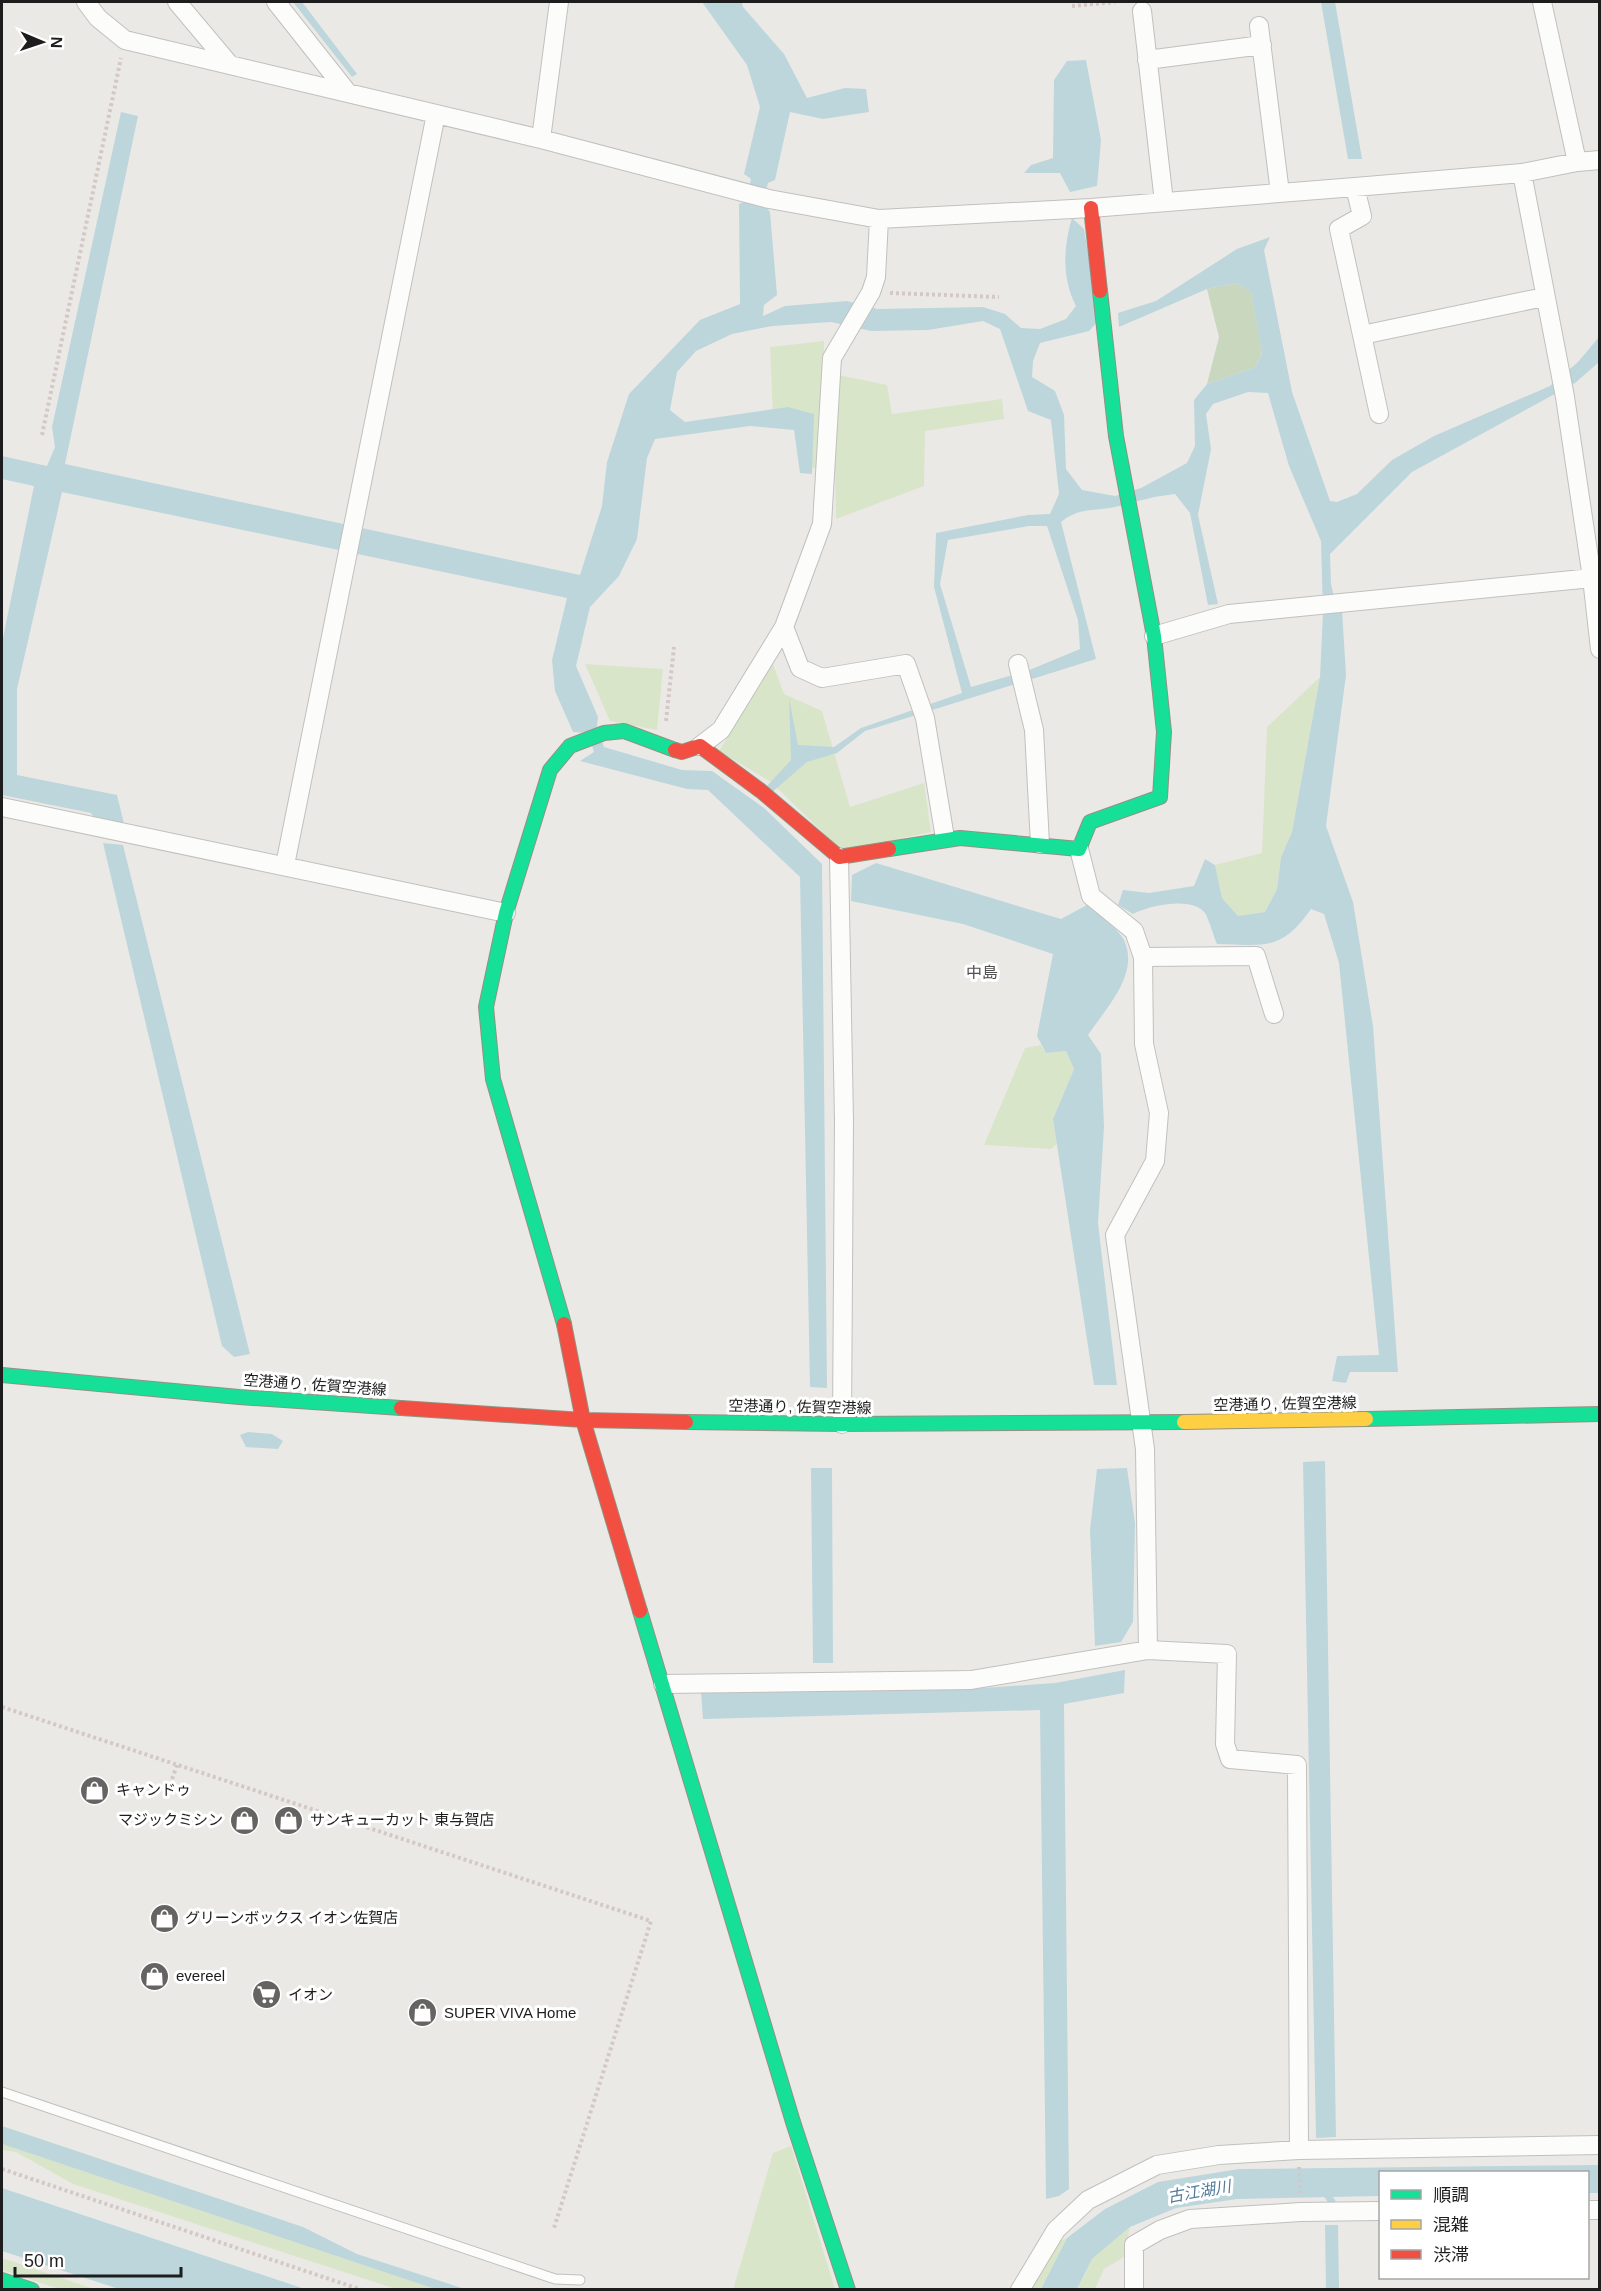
<svg xmlns="http://www.w3.org/2000/svg" width="1601" height="2291" font-family="Arial,'Noto Sans JP',sans-serif">
	<rect width="100%" height="100%" fill="#ebe9e6"/>
	<!-- grass -->
	<path fill="#d9e5c8" d="M824,341v31l63,13 5,29 110,-15 2,20 -79,12 -1,55 -88,33 -1,-51h-28l-1,-45 -33,-7 -3,-69z
		M585,664l78,5 -6,61 -47,-9z
		M773,664l11,30 38,17 28,96 74,-24 7,49 -89,19 -71,-69 -52,-31z
		M1320,677l-28,155 -11,25 -4,32 -12,23 -27,4 -16,-18 -7,-33 47,-12 5,-126z
		M1041,1045l5,8 20,-2 8,18 -21,50 4,25 -6,5 -67,-4 41,-97z
		M2,2144l433,145h-39l-323,-105 -57,-32 -14,-2z
		M791,2146l44,143 -102,1 40,-137z
		M1130,2227l-6,30 -20,12 -9,20 -18,1 15,-31z
		M1067,2238l-26,51 -10,1 27,-48z
		M2,2258l92,31h-35l-57,-19z"/>
	<!-- forest -->
	<path fill="#c8d7be" d="M1236,283l15,9 11,59 -6,16 -49,17 12,-47 -12,-48z"/>
	<!-- water -->
	<path fill="#bdd6db" fill-rule="evenodd" d="M293,2h9l55,72 -5,3z
		M702,2h40l1,5 41,47 23,44 38,-10 21,1 3,23 -46,7 -33,-7 -15,68 -7,3 -5,20 7,9 7,83 -13,10 -1,11 22,-10 62,-5 30,8 106,-2 22,7 16,14 19,1 26,-10 10,-13c-14,-27 -13,-59 -4,-88l12,11 15,91 -10,11 -49,12 -7,18 -1,16 23,14 9,24 2,54 16,21 33,6 26,-8 46,-25 8,-17 -1,-46 13,-16 49,-17 6,-15 -11,-60 -15,-9 -29,6 -88,38 -1,-14 38,-12 81,-52 33,-12 -6,13 28,142 38,109 7,1 20,-8 35,-34 42,-24 116,-50 28,-24 21,-25v25l-24,21 -163,89 -82,82 1,30 6,26h5l4,65 -20,151 27,76 20,124 25,346h-48l-4,11 -14,-2 5,-25 42,-1 -40,-392 -15,-49 -13,-5c-30,43 -47,36 -94,35 -4,-9 -7,-22 -12,-31 -12,-17 -56,-8 -72,1l-15,-9 5,-15 26,3 45,-7 11,-27 10,6 7,33 16,18 27,-4 12,-23 4,-32 11,-25 28,-155 3,-64 -2,-72 -32,-75 -21,-73 -20,-1 -35,12 -7,10 5,35 -13,66 20,89 -10,1 -18,-92 -15,-19c-20,2 -37,7 -56,12 -23,6 -38,0 -58,16l35,137 -231,72 -28,22 -30,9 -36,31 -5,-6 25,-27 -2,-62 9,47 36,2 27,-19 101,-35 -28,-106 2,-54 92,-18 22,-1 9,-20 -8,-74 -23,-9 -28,-82 -17,-8 -55,9 -57,1 -40,-9 -59,4 -40,8 -36,17 -19,21 -7,38 15,12 103,-15 26,7 -2,60 -12,-1 -6,-43 -44,-4 -95,13 -8,19 -10,81 -18,37 -29,31 -14,59 22,51 -1,9 7,21 78,23 30,1 52,37 58,56 5,524 -17,-1 -10,-510 -92,-87 -21,-1 -107,-28 14,-9 -6,-19 -15,-1 -18,-41 -3,-31 15,-62 -505,-106 -45,197v86l100,20 7,29 -27,-2 -6,-9 -89,-18v-152l32,-157 -32,-7v-23l45,10 8,-19 -3,-20 69,-315 17,4 -73,348 515,111 22,-69 5,-44 22,-68 71,-74 40,-16 -1,-100 7,-3 5,-22 -7,-5 16,-67 -13,-42zM1029,526h18l31,94 2,29 -53,22 -56,16 -31,-103 8,-44z
		M1321,2h14l27,157h-14z
		M1086,60l15,80 -4,46 -27,6 -10,-19h-36l7,-8 22,-7 1,-78 13,-19z
		M103,843l20,2 127,509 -16,3 -12,-11z
		M876,863l185,56 26,-14c11,10 30,22 37,35 16,34 -18,68 -36,95l13,19 3,73 -6,96 19,162h-23l-41,-266 21,-50 -8,-18 -20,2 -9,-17 16,-82 -90,-30 -112,-23 1,-26z
		M248,1432l24,2 11,7 -5,8 -32,-2 -6,-12z
		M1325,1461l11,676 -20,1 -13,-676z
		M811,1468h21l1,195h-20z
		M1127,1468l8,55 -2,99 -12,20 -26,4 -5,-116 7,-61z
		M1125,1670l-1,23 -60,11 5,485 -10,7 -13,3 -6,-489 -337,9 -2,-27 268,-3 86,-6z
		M2,2126l301,101 54,27 108,35h-30l-433,-145z
		M1599,2165v28h-11v-21h-208v24l-143,3 -61,9 -46,19 -38,32 -15,30h-36l26,-51 38,-29 53,-27 81,-13z
		M2,2188l303,101h1h-187l-117,-38z
		M1325,2225h13l1,64h-13z"/>
	<g fill="none" stroke-linecap="round" stroke-linejoin="round">
		<!-- stream -->
		<path stroke="#bdd6db" stroke-width="7" d="M1324,2190l8,12"/>
		<defs>
			<path id="lane" d="M2,2092l553,187 25,1"/>
			<path id="street" d="M86,2l12,16 27,22 416,99 228,60 110,20 212,-11 264,-21 167,-14 55,-11 -35,-160
				M177,2l53,63
				M276,2l72,91
				M1142,11l22,191
				M1259,26l21,167
				M1147,60l115,-15
				M541,139l18,-137
				M1577,162l23,-2
				M1522,173l43,224 27,181 8,71
				M1355,187l7,29 -23,13 23,106 182,-38
				M1362,335l17,79
				M784,627l16,41 22,10 84,-14 19,54 20,120
				M1154,636l75,-22 363,-36
				M1018,664l16,66 6,114
				M700,746l21,-16 63,-103 38,-103 10,-166 39,-66 5,-15 3,-58
				M2,807l504,106
				M839,857l5,263 -2,304
				M285,865l151,-751
				M1143,957l113,-1 18,58
				M1148,1650l79,4 -2,90 5,15 67,6 2,385
				M663,1684l308,-4 177,-30 -3,-201 -30,-214 40,-74 4,-48 -15,-69 -1,-87 -9,-26 -43,-35 -12,-47
				M1588,2210h12
				M1020,2290l36,-60 32,-30 69,-35 62,-10 80,-5 301,-5
				M1134,2290v-45l26,-15 30,-11 111,-7 79,-1"/>
			<path id="fast" d="M889,849l71,-11 119,11 11,-27 70,-25 4,-65 -10,-96 -38,-200 -16,-145
				M564,1324l-71,-245 -7,-72 20,-94 44,-143 20,-24 34,-13 20,-2 51,19
				M2,1375l237,22 162,11
				M1366,1419l234,-5
				M686,1422l156,2 342,-2
				M640,1611l153,511 55,168
				M2,2280l30,10"/>
			<path id="slow" d="M1184,1422l182,-3"/>
			<path id="jam" d="M1091,208l9,83
				M675,750l7,2 18,-6 61,45 78,66 50,-8
				M564,1324l19,96 57,191
				M401,1408l182,12 103,2"/>
		</defs>
		<!-- lane casing -->
		<use href="#lane" stroke="#c1c0be" stroke-width="11"/>
		<!-- street casing -->
		<use href="#street" stroke="#c1c0be" stroke-width="20"/>
		<!-- fast casing -->
		<use href="#fast" stroke="#929280" stroke-width="16"/>
		<!-- slow casing -->
		<use href="#slow" stroke="#929280" stroke-width="16"/>
		<!-- jam casing -->
		<use href="#jam" stroke="#929280" stroke-width="16"/>
		<!-- path -->
		<path stroke="#d4c8c7" stroke-width="4" stroke-dasharray="3 3" stroke-linecap="butt" d="M1072,6l43,-4
			M890,293l109,4
			M42,435l79,-377
			M666,721l8,-74
			M2,1707l649,214 -97,307
			M172,1779l5,-14
			M1299,2167l1,26
			M2,2169l360,121"/>
		<!-- lane -->
		<use href="#lane" stroke="#fcfcfb" stroke-width="9"/>
		<!-- street -->
		<use href="#street" stroke="#fcfcfb" stroke-width="18"/>
		<!-- fast -->
		<use href="#fast" stroke="#16e098" stroke-width="14"/>
		<!-- slow -->
		<use href="#slow" stroke="#ffcf43" stroke-width="14"/>
		<!-- jam -->
		<use href="#jam" stroke="#f24e42" stroke-width="14"/>
	</g>
	<!-- icons -->
	<defs>
		<symbol id="shop-disc" viewBox="-11 -11 22 22"><circle r="9.5" fill="#656463" stroke="#fff"/><path d="M-5-2.5h2.3a2.7 3.5 0 0 1 5.4 0H5L5.5 6h-11ZM-1.5-2.5h3a1.5 2.3 0 0 0-3 0Z" fill="#fff"/></symbol>
		<symbol id="supermarket-disc" viewBox="-11 -11 22 22"><circle r="9.5" fill="#656463" stroke="#fff"/><path d="M-6-5.5h2.5l.6 2H6L4.5 2H-2.5L-4.4-4H-6ZM-1.5 3.2a1.3 1.3 0 1 0 .1 0ZM3 3.2a1.3 1.3 0 1 0 .1 0Z" fill="#fff"/></symbol>
	</defs>
	<g fill-rule="evenodd">
		<use href="#shop-disc" x="78" y="1774" width="33" height="33"/>
		<use href="#shop-disc" x="228" y="1804" width="33" height="33"/>
		<use href="#shop-disc" x="272" y="1804" width="33" height="33"/>
		<use href="#shop-disc" x="148" y="1902" width="33" height="33"/>
		<use href="#shop-disc" x="138" y="1960" width="33" height="33"/>
		<use href="#supermarket-disc" x="250" y="1978" width="33" height="33"/>
		<use href="#shop-disc" x="406" y="1996" width="33" height="33"/>
	</g>
	<g text-anchor="middle" stroke-width="6" stroke-linejoin="round" paint-order="stroke">
		<!-- street labels -->
		<g font-size="15" fill="#1d1d1d" stroke="#fff">
			<text transform="translate(315 1385) rotate(4)" y="5">空港通り, 佐賀空港線</text>
			<text transform="translate(1285 1404) rotate(-1)" y="5">空港通り, 佐賀空港線</text>
			<text transform="translate(800 1407) rotate(1)" y="5">空港通り, 佐賀空港線</text>
		</g>
		<!-- poi labels -->
		<g font-size="15" fill="#1d1d1d" stroke="#fff" text-anchor="start">
			<text x="116" y="1795">キャンドゥ</text>
			<text x="223" y="1825" text-anchor="end">マジックミシン</text>
			<text x="310" y="1825">サンキューカット 東与賀店</text>
			<text x="185" y="1923">グリーンボックス イオン佐賀店</text>
			<text x="176" y="1981">evereel</text>
			<text x="288" y="2000">イオン</text>
			<text x="444" y="2018">SUPER VIVA Home</text>
		</g>
		<!-- neighbourhood labels -->
		<g font-size="16" fill="#505050" stroke="#fff">
			<text x="982" y="978">中島</text>
		</g>
		<!-- water labels -->
		<g font-size="16" font-style="italic" fill="#527a9a" stroke="#fff">
			<text transform="translate(1199 2191) rotate(-10)" y="6">古江湖川</text>
		</g>
	</g>
	<!-- border -->
	<rect width="1601" height="2291" fill="none" stroke="#1d1d1d" stroke-width="6"/>
	<!-- legend -->
	<rect x="1379" y="2171" width="210" height="108" fill="#ffffff" stroke="#a5a5a5" stroke-width="1.5"/>
	<rect x="1391" y="2190" width="30" height="9" fill="#16e098" stroke="#a5a5a5" stroke-width="1.5"/>
	<text x="1433" y="2201" font-size="18" fill="#1d1d1d">順調</text>
	<rect x="1391" y="2220" width="30" height="9" fill="#ffcf43" stroke="#a5a5a5" stroke-width="1.5"/>
	<text x="1433" y="2231" font-size="18" fill="#1d1d1d">混雑</text>
	<rect x="1391" y="2250" width="30" height="9" fill="#f24e42" stroke="#a5a5a5" stroke-width="1.5"/>
	<text x="1433" y="2261" font-size="18" fill="#1d1d1d">渋滞</text>
	<!-- north arrow -->
	<g transform="translate(42 42) rotate(92)" stroke="#ffffff" stroke-width="4.5" paint-order="stroke">
	<path d="M0-4.5L10 22L0 15L-10 22Z" fill="#1d1d1d"/>
	<text y="-9" font-size="16" font-weight="bold" text-anchor="middle" fill="#1d1d1d">N</text>
	</g>
	<!-- scale -->
	<path d="M15 2267v9h166v-9" fill="none" stroke="#1d1d1d" stroke-width="3"/>
	<text x="24" y="2267" font-size="18" fill="#1d1d1d" stroke="#ffffff" stroke-width="4.5" paint-order="stroke">50 m</text>
</svg>
